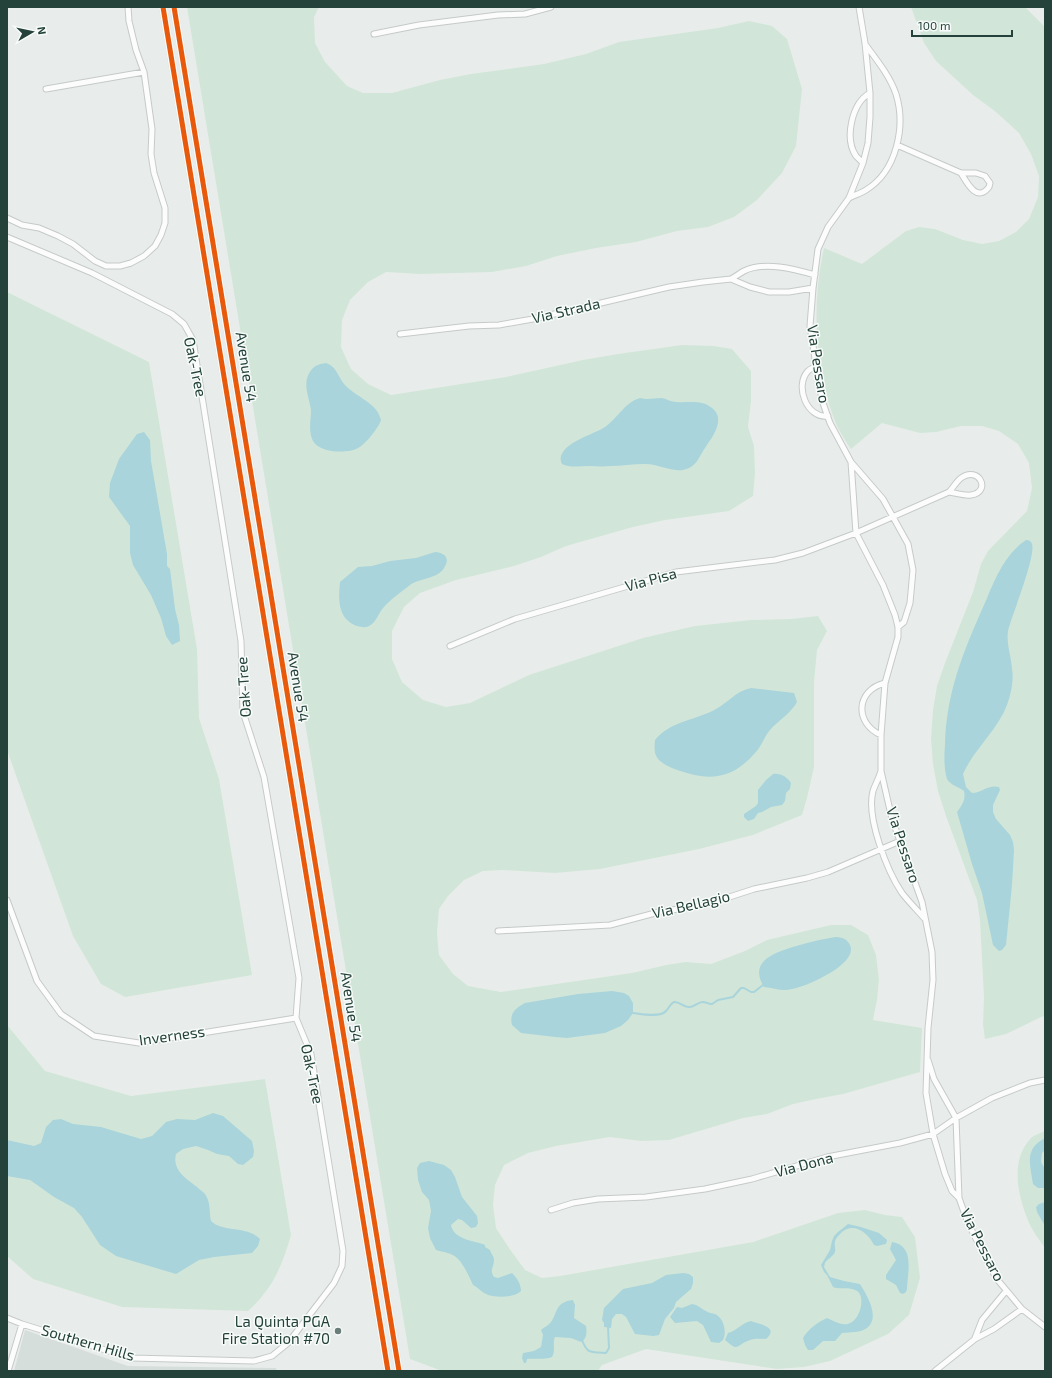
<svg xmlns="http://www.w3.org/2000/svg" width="1052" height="1378" font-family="'Exo 2',sans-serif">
	<rect width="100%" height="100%" fill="#e8edeb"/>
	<!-- built -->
	<path fill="#d6dedb" d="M25,1330l103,36 148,2 1,3h-263z"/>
	<!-- green -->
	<path fill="#d1e6d8" d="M187,7h132l-5,10 1,26 10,19 22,24 16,7h29l48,-13 31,-6 73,-10 42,-10 33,-12 99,-14 31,-7 23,5 15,13 15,50 -6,57 -14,27 -25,27 -23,17 -26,10 -31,4 -41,11 -40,6 -39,8 -31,10 -34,6 -72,2 -34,-2 -18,10 -18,18 -8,20 -1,27 10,22 17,15 23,11 115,-18 77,-17 35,-6 64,-9 32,1 18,3 19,22v30l-3,26 6,19 1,27 -2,23 -24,15 -64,9 -32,7 -67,19 -25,11 -27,9 -58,14 -36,13 -16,14 -12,24v28l10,23 21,18 23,7 24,-4 59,-28 114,-37 52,-12 56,-6 40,-1 27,-3 9,15 -10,19 -3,32v85l-7,31 -5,17 -49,20 -54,14 -99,20 -45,4 -53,-3 -19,1 -19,9 -16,16 -9,13 -2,24 2,22 14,19 15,12 33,6 131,-19 34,-8 20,-3 25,2 34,-13 22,-11 64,-15h20l17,10 8,20 3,24 -2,21 -4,20 49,8 -2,44 -77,22 -27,5 -23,5 -26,10 -24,4 -74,22 -28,1 -31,-4 -54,9 -28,7 -24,12 -9,20 -2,20 3,23 13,20 16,22 17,8 18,-2 193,-34 85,-29 27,-3 20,5 17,2 13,20 5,41 -11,37 -21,19 -58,27 -26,6 -27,2 -131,-20 -44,16 -4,6h-156l-32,-12z
		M911,7h114l20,20v989l-4,1 -35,17 -21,5 -2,-15 1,-27 -4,-77 -3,-20 -31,-84 -8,-25 -5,-27 -2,-25 2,-29 4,-24 8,-23 28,-71 8,-28 7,-13 39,-40 5,-23 -3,-25 -11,-19 -19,-13 -17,-5h-21l-25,6 -16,1 -38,-10 -31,26c-5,-7 -9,-14 -13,-21 -7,-15 -11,-31 -14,-47 -10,-45 -10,-87 0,-133l38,16 44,-33 13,-4 16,2 28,11 19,4 17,-3 17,-9 13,-13 9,-22 1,-21 -8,-22 -12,-21 -23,-21 -23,-17 -37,-34 -12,-18z
		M7,292l142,70 48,287 2,69 20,61 33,196 -127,22 -24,-13 -28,-48 -66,-186z
		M7,1025l38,46 86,25 134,-17 26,156c-6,21 -14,44 -28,60 -4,6 -10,11 -15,16l-126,-4 -89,-28 -26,-23z
		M1045,1131v117c-5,-7 -11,-15 -15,-23 -12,-27 -21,-64 1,-87 3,-3 10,-5 14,-7z"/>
	<!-- water -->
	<path fill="#a9d4db" d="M326,363c10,3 12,13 18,21 11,13 33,18 37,36 -2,7 -16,25 -23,28 -10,6 -39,5 -45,-7 -5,-9 -2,-21 -2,-31 -2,-14 -10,-28 1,-41 4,-4 8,-5 14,-6z
		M640,398c7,2 14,0 22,0 5,1 9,4 14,4 11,1 24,-2 33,4 19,11 4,30 -4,42 -7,10 -8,19 -22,22 -12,2 -27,-7 -39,-6 -11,0 -23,2 -34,2 -7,1 -14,0 -21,0 -9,0 -19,2 -27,-2 -2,-4 -2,-8 1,-12 8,-12 29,-17 42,-25 13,-9 20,-25 35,-29z
		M144,432l6,8 1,21 16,93v12l3,3 5,40 4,16 1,16 -8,4 -6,-9 -5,-18 -10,-23 -18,-30 -3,-12v-27l-21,-29 1,-14 9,-24 18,-25z
		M1026,540c3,0 5,1 6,4 4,11 -18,67 -22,80 -6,15 1,29 2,45 2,11 -1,25 -5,36 -10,26 -33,44 -44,69l3,13 6,6c10,0 16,-9 27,-6l1,3 -7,15v7l3,7 14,16 3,7 1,8 -2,35 -6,60 -4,5 -3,1 -6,-6 -11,-52 -10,-29 -15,-52c5,-7 9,-12 7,-21 -5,-4 -14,-6 -17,-12 -3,-10 -3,-23 -2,-34 1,-51 18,-93 39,-140 10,-23 19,-50 42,-65z
		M435,552c9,1 16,5 9,16 -6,11 -25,10 -34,17 -9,7 -19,14 -26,22 -6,6 -7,15 -15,19 -4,2 -8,1 -12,0 -19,-7 -19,-26 -17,-44l18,-15 14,-1 18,-5 26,-3z
		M751,688l43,5 3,9c-5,10 -19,19 -27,28 -6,7 -8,16 -15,23 -25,29 -50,28 -83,15 -15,-7 -19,-11 -17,-28 15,-19 42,-20 61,-31 14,-8 20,-18 35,-21z
		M773,774c8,-1 14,3 18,9l-1,6 -4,4 -1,8 -3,4 -11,2 -9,5 -4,1 -4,6 -6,2 -4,-4v-3l12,-8 2,-3v-13l8,-10z
		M835,937c7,0 12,2 15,8 9,19 -45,42 -58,44 -10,3 -18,-1 -28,-2 -5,-8 -8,-18 0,-26 11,-12 54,-21 71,-24z
		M612,991l12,2 5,3 4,7v10l-5,7 -7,6 -16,7 -38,5 -12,-1 -34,-4 -9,-8c-3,-12 4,-17 13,-22l53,-9z
		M213,1113l10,3 29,25 2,10 -1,6 -10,8 -5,-1 -9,-8 -12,-2 -9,-4 -12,-4 -13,3 -7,5c-5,20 18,28 29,40 6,8 4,19 6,27 12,12 35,4 49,18l-2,7 -6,7 -38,4 -15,3 -23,14 -60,-18 -16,-11 -18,-28 -8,-9 -20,-11 -24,-17 -23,-4v-36l27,6 7,-3 5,-16 7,-7 8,-1 12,5 28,3 40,12 11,-3 14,-14 11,-3 18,1z
		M1045,1138v12l-3,3 -1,9 4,7v19h-7l-5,-4c-3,-20 -9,-35 12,-46z
		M429,1161l15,4 7,5 4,7 7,20 15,19 1,7 -2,4 -5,1 -9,-8 -4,-1 -7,6c3,15 22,15 34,20v2l5,3c1,4 4,6 4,10 0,7 -5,10 0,17l4,1 14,-5c5,5 9,11 9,18 -7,7 -27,7 -35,3 -5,-2 -8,-7 -13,-9 -3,-7 -10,-22 -16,-27 -5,-5 -14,-6 -21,-8l-6,-12 -2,-10 3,-17 -2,-11 -7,-8 -4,-12 -1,-12 3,-5z
		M1045,1202v24l-8,-14 -1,-5 3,-3z
		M848,1224l13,3 18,6 8,7 -1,4 -9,2 -3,-1c-6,-12 -20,-23 -32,-13 -3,3 -7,7 -7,10 -1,3 1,7 0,10 -2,5 -8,7 -10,11l-1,4 6,10 14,4 16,3c6,10 21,33 7,44 -6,5 -17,4 -25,5l-7,8h-12l-10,9h-5l-3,-5 -2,-7c5,-9 15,-16 24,-20 5,2 10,5 15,6 17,4 25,-27 15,-33 -8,-5 -17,-1 -24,-4l-6,-12 -3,-3 -3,-7 9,-15 2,-9 2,-5 4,-4z
		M892,1242c24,4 15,32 15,47l-1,3 -3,2 -3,-1 -4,-8 -10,-6v-4l10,-15 -6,-11z
		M683,1273l6,1 4,3v6l-2,6 -15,13 -2,6 -9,11 -6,16 -6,1 -18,-2 -9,-17 -4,-3h-6l-4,5 -1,9 -7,-1v-4l-2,-3 2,-12 19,-19 29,-6 14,-8z
		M573,1300l2,5 -1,13 12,8c1,6 1,13 -5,16l-10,-4 -16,-1c-3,6 1,13 -3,20 -8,3 -17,1 -25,2l-1,4h-2l-2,-5 1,-5 11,-2 7,-4 2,-12 -2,-5c3,-3 7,-4 10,-8 7,-10 4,-20 22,-22z
		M692,1304c6,1 8,4 14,7 3,2 6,2 9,3 9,4 12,18 8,26l-4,3 -8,-1 -8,-17 -6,-4 -22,2 -5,-6 7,-10 5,1z
		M751,1321c8,3 29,6 15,18 -5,0 -11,-1 -16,1 -15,5 -10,13 -25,0l3,-7c9,-2 13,-10 23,-12z"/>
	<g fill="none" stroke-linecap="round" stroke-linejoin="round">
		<!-- stream -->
		<path stroke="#a9d4db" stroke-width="2" d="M633,1013c8,1 27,5 33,-2 3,-3 4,-7 8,-9 5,-1 9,5 14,5 6,1 9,-5 15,-5 3,0 5,2 9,2l6,-4 15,-3 8,-9h3l7,4h3l9,-7
			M582,1340c6,16 10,11 24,13l3,-5 -1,-21"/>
		<defs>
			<path id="minor" d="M859,7l6,36 5,50v24l-2,26 -5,20 -14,35 -21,29 -10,22 -5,39 -3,38 9,59 4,18 7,20 21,39 32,37 25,45 5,26 -3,33 -6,19 -6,5
				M374,34l45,-9 79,-10 27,-1 26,-7
				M46,89l98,-17
				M897,145l64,28h15l9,3 5,7 -1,4c-12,16 -22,-4 -28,-14
				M863,163c-2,-2 -5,-5 -7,-7 -12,-18 -4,-53 14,-63
				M849,198c6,-3 12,-5 17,-8 31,-19 40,-64 30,-96 -6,-18 -20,-35 -31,-50
				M7,218l15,7 17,3 19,8 15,8 22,17 11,5h14l11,-3 13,-7 11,-10 6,-11 4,-12v-15l-11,-35 -3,-19 1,-25 -8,-57 -8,-22 -7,-29 -1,-14
				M7,237l85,36 80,41 12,10 9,16 48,301 2,71 21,65 35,201 -3,40 15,36 32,197 -1,15 -8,17 -46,60 -16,13 -18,5 -123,-3 -109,-34 -15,-6
				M731,279c4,-2 9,-6 13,-8 21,-10 50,-2 71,4
				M400,334l69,-8 30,-1 34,-6 136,-32 34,-5 28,-3 19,8 19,5h20l24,-4
				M816,366c-3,2 -6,3 -8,5 -14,15 -1,48 20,45
				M851,462l5,71 27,52 12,30 3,12v10l-13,46 -4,52v36l11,48 30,83 10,50 1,28 -5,48 -2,65 7,41 12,40 7,17 7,7 9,25 28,55 26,31 23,18
				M450,646l65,-27 161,-47 99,-12 28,-7 53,-20 93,-41c4,-4 7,-10 12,-14 18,-13 31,14 10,17 -7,1 -15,-2 -22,-3
				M881,735c-27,-12 -25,-45 4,-52
				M881,771c-2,7 -6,14 -8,20 -7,26 14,80 29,102 7,9 15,17 22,25
				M7,900l30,81 24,33 33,22 45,7 157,-25
				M498,931l112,-6 49,-13 46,-7 49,-16 53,-11 21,-6 72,-31
				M928,1060l6,19 22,39 3,80
				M551,1210l22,-7 25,-4 48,-2 59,-8 47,-10 75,-22 73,-14 33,-9 23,-16 36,-20 38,-15 15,-3
				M975,1338l7,-18 24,-29
				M8,1371l14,-47
				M935,1371l40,-32 19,-10 28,-20"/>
			<path id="tertiary" d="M163,7l225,1364
				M174,7l225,1364"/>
		</defs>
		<!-- minor casing -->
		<use href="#minor" stroke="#c5cac8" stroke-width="7"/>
		<!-- tertiary casing -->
		<use href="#tertiary" stroke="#c5cac8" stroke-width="8"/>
		<!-- minor -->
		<use href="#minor" stroke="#fcfcfc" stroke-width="5"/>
		<!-- tertiary -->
		<use href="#tertiary" stroke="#fcfcfc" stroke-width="6"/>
		<defs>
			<path id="cycleway" d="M163,7l225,1364
				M174,7l225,1364"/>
		</defs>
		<!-- cycleway casing -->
		<use href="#cycleway" stroke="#f7fbf9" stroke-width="8"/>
		<!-- cycleway -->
		<use href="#cycleway" stroke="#e8590c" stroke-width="5"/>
	</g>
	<!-- markers -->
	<circle fill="#697e78" stroke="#f7fbf9" stroke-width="1.5" cx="338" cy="1331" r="4"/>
	<g text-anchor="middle" stroke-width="3" stroke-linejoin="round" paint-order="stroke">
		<!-- street labels -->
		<g font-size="15" fill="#24423a" stroke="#f7fbf9">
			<text transform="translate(566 311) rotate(-13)" y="5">Via Strada</text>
			<text transform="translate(818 364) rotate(81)" y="5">Via Pessaro</text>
			<text transform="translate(195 367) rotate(78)" y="5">Oak-Tree</text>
			<text transform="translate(246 367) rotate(81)" y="5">Avenue 54</text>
			<text transform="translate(651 580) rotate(-15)" y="5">Via Pisa</text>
			<text transform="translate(244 687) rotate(-94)" y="5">Oak-Tree</text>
			<text transform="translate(298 687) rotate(81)" y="5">Avenue 54</text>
			<text transform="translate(903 845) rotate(72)" y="5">Via Pessaro</text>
			<text transform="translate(691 905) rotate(-13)" y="5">Via Bellagio</text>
			<text transform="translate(351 1007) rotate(81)" y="5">Avenue 54</text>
			<text transform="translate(172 1036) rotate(-8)" y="5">Inverness</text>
			<text transform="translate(312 1074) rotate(78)" y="5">Oak-Tree</text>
			<text transform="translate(804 1165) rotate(-15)" y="5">Via Dona</text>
			<text transform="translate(982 1245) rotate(63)" y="5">Via Pessaro</text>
			<text transform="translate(88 1343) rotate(16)" y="5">Southern Hills</text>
		</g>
		<!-- poi labels -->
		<g font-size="15" fill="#24423a" stroke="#f7fbf9" text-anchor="end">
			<text x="330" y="1327">La Quinta PGA<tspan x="330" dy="17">Fire Station #70</tspan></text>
		</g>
	</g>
	<!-- border -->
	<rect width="1052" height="1378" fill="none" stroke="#24423a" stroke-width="16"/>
	<!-- north arrow -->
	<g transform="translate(32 32) rotate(81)" stroke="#f7fbf9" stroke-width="3" paint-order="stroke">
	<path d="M0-3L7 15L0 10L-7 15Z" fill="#24423a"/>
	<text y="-6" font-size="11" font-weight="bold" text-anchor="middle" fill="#24423a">N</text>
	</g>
	<!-- scale -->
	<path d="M912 30v6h100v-6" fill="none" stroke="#24423a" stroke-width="2"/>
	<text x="918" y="30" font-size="12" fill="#24423a" stroke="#f7fbf9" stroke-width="3" paint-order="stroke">100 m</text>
</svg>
